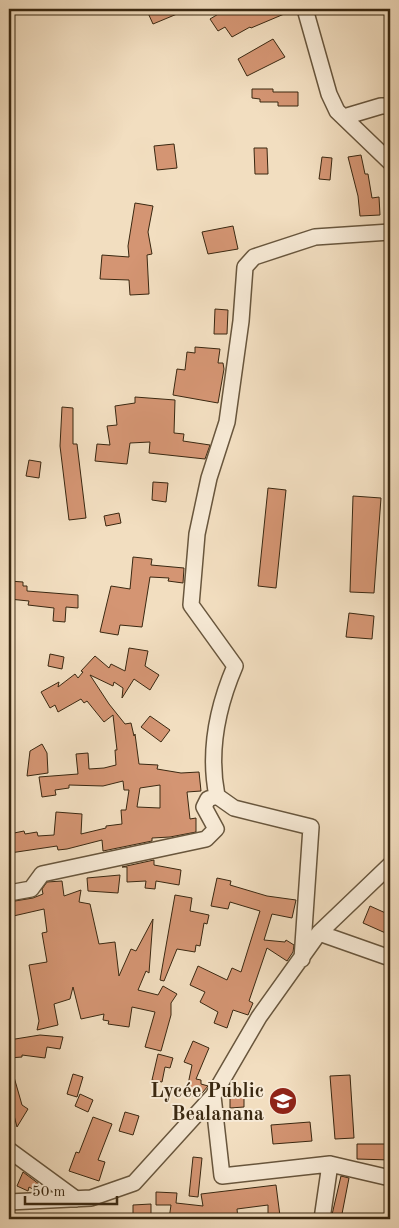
<svg xmlns="http://www.w3.org/2000/svg" width="399" height="1228" font-family="'Old Standard TT',serif">
	<rect width="100%" height="100%" fill="#f2dec0"/>
	<filter id="stains"><feTurbulence type="fractalNoise" baseFrequency=".004" numOctaves="4"/><feColorMatrix values="0 0 0 0 .2 0 0 0 0 .09 0 0 0 0 .02 0 0 0 .5 -.17"/></filter>
	<radialGradient id="worn" r=".72"><stop offset=".6" stop-color="#630" stop-opacity="0"/><stop offset="1" stop-color="#630" stop-opacity=".3"/></radialGradient>
	<!-- building -->
	<path fill="#d49573" stroke="#3a2811" fill-rule="evenodd" d="M158,9h31l-36,15 -5,-11z
		M217,9h79l-45,19 -1,-1 -18,10 -7,-10 -7,4 -8,-12 10,-6z
		M273,39l12,18 -38,19 -9,-17z
		M252,89h21v3h25v14h-20v-4h-18v-3l-8,-1z
		M174,144l3,24 -20,2 -3,-24z
		M254,148h13l1,26h-13z
		M361,155l4,19h3l4,24 7,-1 1,18 -20,1 -2,-20 -10,-39z
		M322,157l10,1 -2,22 -11,-1z
		M135,203l18,3 -5,26 4,22 -5,1 2,39 -19,1 -1,-15 -29,-1 2,-24 27,2 -1,-11z
		M233,226l5,23 -30,5 -6,-22z
		M215,309l13,1 -1,24h-13z
		M195,347l25,2 -2,14h5l1,6 -6,34 -45,-8 4,-26 8,1 2,-18 8,1z
		M135,397l40,3 -1,33 10,1 -1,7 27,4 -5,14 -56,-6 1,-11 -20,1 -3,21 -32,-3 2,-17 13,1 -3,-19 10,-1 -2,-19 20,-3z
		M62,407l11,1v36h4l9,74 -17,2 -9,-74z
		M29,460l12,2 -2,16 -13,-2z
		M153,482l15,1 -2,19 -14,-2z
		M268,488l18,2 -10,98 -18,-2z
		M353,496l28,2 -7,95 -24,-1z
		M119,513l2,10 -15,3 -2,-10z
		M133,557l19,2 -1,6 33,3 -1,15 -15,-2 1,-3 -19,-1 -8,50 -22,-2 -2,10 -18,-3 11,-46 19,3z
		M9,581l14,1v4h4v5l51,4v13l-12,-1 -1,15 -12,-1 1,-13 -26,-3 1,-4 -20,-2z
		M349,613l25,3 -2,23 -26,-2z
		M129,648l19,3 -3,15 14,9 -9,15 -16,-11 -12,19 1,-10 -9,-6 -1,4 -23,-11 19,29 16,20 6,-1 3,13 1,-2 4,30 19,1 -1,4 24,4 18,-1 2,19 -14,1 3,27 6,-1v14l-26,5 -18,1v3l-49,10 -1,-11 -35,9 -9,1 -1,-4 -47,7 -1,-19 15,-3 1,3 12,-2 1,4 16,-1 2,-23 26,2 -1,20 25,-6v-2l16,-2 -1,-14h5l3,-20h-5l-1,-9 -20,5 -34,-1v3l-14,2 1,5 -14,2 -3,-20 39,-3 -2,-20 12,-1 1,16 15,-1 12,-3 -1,-15h2l-4,-35 -9,7 -17,-21 -3,2 -3,-4 -23,13 -3,-7 -5,3 -9,-16 18,-10 -1,5 17,-13 3,4 5,-6 -2,-1 14,-15 14,12 2,-4 14,7zM160,785v23l-23,-1 3,-19z
		M50,654l14,3 -2,12 -14,-3z
		M150,716l20,14 -9,12 -20,-15z
		M42,744l5,9 1,20 -21,3 3,-25z
		M154,860v5l27,5 -2,15 -23,-4 -1,8 -10,-1 1,-7 -19,1v-15h-5z
		M120,875l-2,18 -30,-2 -1,-13z
		M217,878l14,3 -1,4 37,11 29,4 -4,18 -20,-4 -8,26 21,2 1,-2 8,5 -1,7 -6,9 -20,-13 -18,53 4,2 -5,12 -15,-5 -6,18 -13,-5 4,-11 -18,-10 5,-10 -15,-7 8,-19 29,14 5,-12 9,4 19,-61 -30,-9 -2,7 -17,-3z
		M62,881l2,15 17,-6 -2,12 11,2 9,40 16,-2 4,34 12,-27 5,2 17,-32 -4,54 -3,-2 -8,19 20,5 5,-9 14,8 -6,9v12l-10,36 -16,-4 10,-35 -23,-5 -3,20 -21,-3 1,-3 -6,-1 1,-6 -23,5 -8,-32 -3,12 -16,5 4,21 -21,5 2,-9 -10,-56 18,-3 -5,-29 5,-1 -3,-23 -35,8v-15l24,-4 10,-4 -1,-5 5,-7z
		M175,895l17,3 -2,13 19,4 -2,9 -3,-1 -4,23 -4,-1 -1,7 -18,-3 -13,32 -4,-1z
		M370,906l20,9v20l-27,-12z
		M40,1035l23,2 -3,12 -13,-2 -2,11 -23,-3v2l-13,1v-18z
		M193,1041l16,7 -13,31 5,1v4l7,2 -10,12 -12,-4 6,-29 -8,-3z
		M158,1054l15,4 -3,10 -5,-1 -3,15 -10,-2z
		M9,1070h3l10,35 6,4 -11,18 -8,-31z
		M73,1074l10,3 -6,20 -10,-3z
		M350,1075l4,63 -19,1 -5,-63z
		M230,1089h14v18l-14,1z
		M80,1094l13,6 -5,12 -13,-6z
		M125,1112l14,4 -6,19 -14,-4z
		M93,1117l19,7 -14,36 7,2 -6,19 -30,-10 7,-19 3,1z
		M310,1122l2,19 -39,3 -2,-19z
		M357,1144h33v16l-33,-1z
		M193,1157l9,1 -4,39 -9,-1z
		M23,1172l16,12 -3,7 -7,-4 -1,4 -11,-5z
		M341,1176l8,2 -8,41h-10z
		M276,1185l4,31h-12v-11l-31,4 1,10h-69l2,-14h-15v-13l21,1 -1,10 27,3 -2,-12z
		M151,1204v15h-18v-14z"/>
	<g fill="none" stroke-linecap="round" stroke-linejoin="round">
		<defs>
			<path id="street" d="M305,9l24,85 8,17 53,51
				M344,117l37,-11h9
				M9,893l22,-4 11,-15 164,-35 10,-10 -12,-22 4,-8 9,-3
				M319,933l71,25
				M302,959l9,-132 -77,-19 -17,-12c-9,-45 0,-88 18,-130l-44,-61 6,-71 12,-56 18,-56 14,-101 4,-54 9,-10 61,-20 75,-5
				M213,1096l9,80 108,-12 60,14
				M9,1150l67,49
				M9,1202l82,-4 43,-15 79,-87 46,-79 60,-84 71,-68
				M322,1219l8,-55"/>
		</defs>
		<!-- street casing -->
		<use href="#street" stroke="#68563d" stroke-width="18"/>
		<!-- street -->
		<use href="#street" stroke="#f7ead6" stroke-width="15"/>
	</g>
	<!-- icons -->
	<defs>
		<symbol id="school-disc" viewBox="-11 -11 22 22"><circle r="9.5" fill="#8f2418" stroke="#f7ead6"/><path d="M0-5L7-2L0 1L-7-2ZM-4 1L0 2.5L4 1V4Q0 6-4 4Z" fill="#fff"/></symbol>
	</defs>
	<g fill-rule="evenodd">
		<use href="#school-disc" x="267" y="1085" width="32" height="32"/>
	</g>
	<g text-anchor="middle" stroke-width="4" stroke-linejoin="round" paint-order="stroke">
		<!-- poi labels -->
		<g font-size="20" font-weight="bold" fill="#3a2811" stroke="#f7ead6" text-anchor="end">
			<text x="264" y="1097">Lycée Public<tspan x="264" dy="23">Bealanana</tspan></text>
		</g>
	</g>
	<!-- margin -->
	<rect width="399" height="1228" fill="none" stroke="#f2dec0" stroke-width="30"/>
	<rect x="10" y="10" width="379" height="1208" fill="none" stroke="#3a2811" stroke-width="2.5"/>
	<rect x="15" y="15" width="369" height="1198" fill="none" stroke="#3a2811"/>
	<!-- scale -->
	<path d="M25 1196v8h92v-8" fill="none" stroke="#3a2811" stroke-width="2.5"/>
	<text x="32" y="1196" font-size="15" fill="#3a2811" stroke="#f7ead6" stroke-width="4" paint-order="stroke">50 m</text>
	<rect width="100%" height="100%" filter="url(#stains)"/>
	<rect width="100%" height="100%" fill="url(#worn)"/>
</svg>
